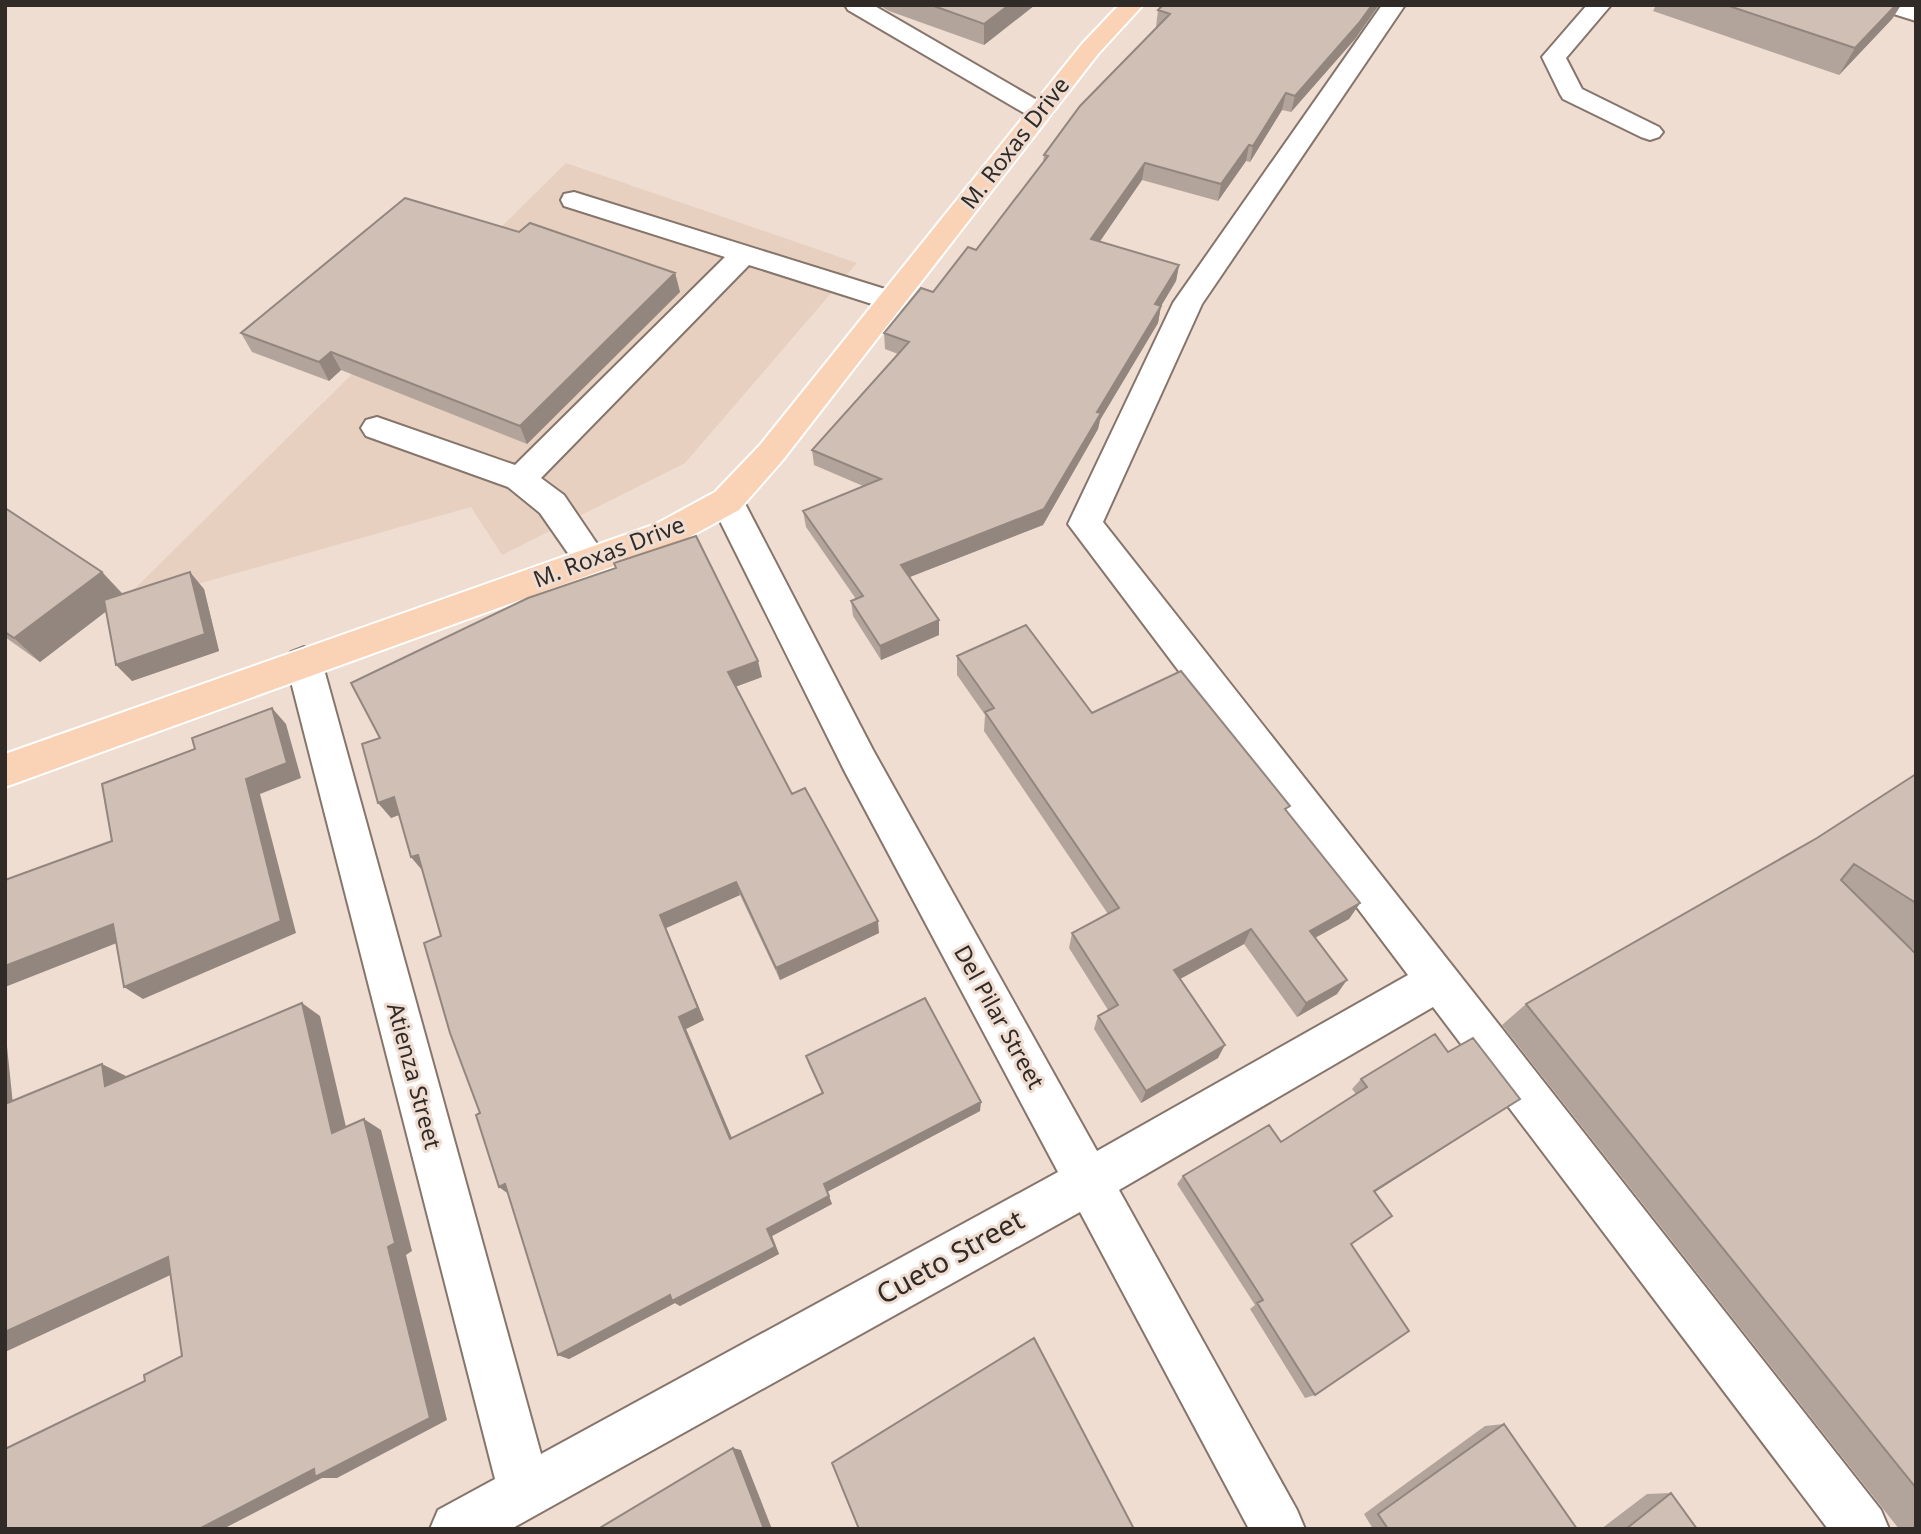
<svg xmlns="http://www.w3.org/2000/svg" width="1921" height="1534" font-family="'Noto Sans',sans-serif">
	<rect width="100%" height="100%" fill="#efddd2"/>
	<!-- built -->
	<path fill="#e8d0c0" d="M566,163l291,100 -172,200 -183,92 -31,-48 -355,100z"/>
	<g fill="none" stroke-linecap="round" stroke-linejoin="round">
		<defs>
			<path id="minor" d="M845,5h28l176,102 4,5 -4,5 -9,3 -9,-3 -183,-107z
				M1382,5h23l-203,299 -99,218 778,988 8,19h-61l-395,-522 -314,183 178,320 8,19h-56l-169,-317 -569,317h-81l8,-19 57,-31 -209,-817 5,-10 13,-5 13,5 5,10 219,792 517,-282 -213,-400 -135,-271 5,-9 12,-3 12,3 134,258 224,401 311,-176 -340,-451 105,-221z
				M1587,5h24l-45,53 16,31 77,38 4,5 -4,5 -9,3 -9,-3 -78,-38 -3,-5 -18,-37z
				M1878,5l38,1v15l-35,-11z
				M574,192l327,102 4,7 -4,7 -10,2 -142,-45 -208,213 23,17 44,65 -5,9 -12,4 -12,-4 -39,-56 -32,-26 -142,-51 -5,-8 5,-8 11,-3 138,48 210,-208 -161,-51 -3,-6 3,-6z"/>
			<path id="major" d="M1119,5h24l-45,49 -316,407 -43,49 -59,32 -675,245v-33l651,-230 59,-32 45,-47 322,-401z"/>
		</defs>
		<!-- minor casing -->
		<use href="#minor" stroke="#85756b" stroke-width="4"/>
		<!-- major casing -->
		<use href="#major" stroke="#fff" stroke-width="4"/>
		<!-- minor -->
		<use href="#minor" fill="#fff" fill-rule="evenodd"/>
		<!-- major -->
		<use href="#major" fill="#fad2b6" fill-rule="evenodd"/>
	</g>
	<!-- wall -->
	<path fill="#b3a49b" d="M879,5h156l-51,40 -95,-34z
		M1163,5h216l-24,34 -64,73 -9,-2 -32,52 -4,-1 -28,40 -76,-21 -43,61 80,24 -3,16 -15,25 -3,17 -58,97 -2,9 -55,96 -133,52 29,43v15l-58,25 -28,-44 -2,-15 5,-2 -50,-72 -3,-16 60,-25 -49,-21 -2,-15 86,-96 -13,-5 -1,-16 49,-41 43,-42 67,-88 1,-7 113,-128h-1l2,-17z
		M1656,5h245l-9,14 -53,56 -186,-64z
		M519,232l156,41 5,19 -153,152 -186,-74 -12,11 -77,-29 -11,-19z
		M5,508l97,64 21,22 81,-5 15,62 -87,30 -26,-70 -66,51 -35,-25z
		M957,656l135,57 195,99 73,91 -11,16 -34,19 22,56 -40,23 -53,-73 -64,35 38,79 -77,45 -47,-74 4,-13 10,-6 -39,-62 3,-15 36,-19 -124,-183 1,-16 -28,-40z
		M762,677l-27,10 57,107 87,139 -99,47 -40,-85 -74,33 38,92 -18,9 46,109 90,-45 -12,-26 -4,-11 174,55 -153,81 5,12 -60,32 7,18 -99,52 -5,-3 -106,56 -11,-4 -50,-162 -9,-6 -19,-74 -39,-177 -19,-66 -11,-13 -12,-42 -8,3 -11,-80z
		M1916,774v177l-8,-5 8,8v575h-17l-397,-504 24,-21 291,-166z
		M1448,1052l58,56 -131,84 -24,52 -36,151 -10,3 -55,-89 5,-4 -78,-121 6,-8 98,-34 75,-48 -4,-5 9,-10z
		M1504,1424l73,105h-204l-9,-15 121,-88z
		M1671,1493l26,36h-96l46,-35z"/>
	<!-- shaded-wall -->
	<path fill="#92867e" d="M1009,5h26l-51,40v-21z
		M1372,5h7l-24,34 -64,73 4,-16z
		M1896,5h5l-9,14 -53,56 16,-27z
		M1286,93l-4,17 -32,52 3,-16z
		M1249,145l-3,16 -28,40 3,-17z
		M1145,163l-3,17 -52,76 1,-17z
		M1179,265l-3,16 -15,25 -3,17 -58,97 -2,9 -55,96 -141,55 -1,-15 196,-153 58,-108z
		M675,273l5,19 -153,152 -7,-18z
		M331,352l10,18 -12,11 -10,-19z
		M102,572l23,25 -85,65 -26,-24z
		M190,572l14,17 15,62 -87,30 -16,-16z
		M939,620v15l-58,25 -1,-14z
		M758,661l4,16 -30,11 -4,-16z
		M272,708l14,16 15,54 -41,16 36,139 -153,66 -19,-12 122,-208z
		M394,797l12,15 -15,6 -13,-15z
		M418,855l5,16 -12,-14z
		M736,882l4,13 -74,33 38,92 -18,9 50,119 -6,-9 -51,-122 -19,-102z
		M1360,903l-11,16 -49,27 10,-15z
		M878,921l1,12 -99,47 -4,-12z
		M113,924l19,13 -127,50v-21z
		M1251,929l-7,15 -75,41 5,-15z
		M1347,980l-10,14 -40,23 9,-14z
		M302,1003l18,13 30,128 -18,-11z
		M5,1027l10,97 -10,-4z
		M1225,1045l-7,13 -77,45 5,-12z
		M102,1064l24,12 3,22 -24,-12z
		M1520,1099l-14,9 -142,91 10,-8z
		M981,1102l-1,9 -153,81 -3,-8z
		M364,1119l17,11 31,121 -6,4 41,165 -110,58h-15l-99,51h-24l189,-282z
		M505,1184l5,11 -11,-8z
		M829,1196l3,8 -60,32 7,18 -99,52 -5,-3 -106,56 -11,-4 209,-126z
		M168,1257l24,8 -187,87v-20z
		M733,1448l8,2 31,79h-8z"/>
	<!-- building -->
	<path fill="#d0bfb4" stroke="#92867e" stroke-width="2" d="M931,5h78l-25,19z
		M1163,5h209l-13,18 -64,73 -9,-3 -33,53 -4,-1 -28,39 -76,-21 -54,76 88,26 -24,39 6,2 -64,106 4,1 -57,96 -143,56 38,55 -59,26 -29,-45 12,-5 -60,-85 78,-32 -69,-29 97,-108 -25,-9 37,-45 12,4 35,-45 8,3 72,-94 -4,-1 36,-49 90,-92 -12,-4z
		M1726,5h170l-41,43z
		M405,198l114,34 11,-9 145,50 -155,153 -189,-74 -12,10 -78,-29z
		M5,508l97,64 -88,66 -9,-6z
		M696,536l62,125 -30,11 64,122 13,-6 73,133 -102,47 -40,-86 -76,33 38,93 -19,9 51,122 93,-46 -17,-37 119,-58 56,104 -157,82 5,12 -62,33 8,18 -103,54 -2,-6 -112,60 -53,-171 -6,3 -23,-72 4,-2 -30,-80 -26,-90 17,-7 -23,-81 -7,2 -17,-60 -16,6 -16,-59 18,-6 -29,-55 177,-85 88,-30 -2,-5z
		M190,572l15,62 -89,31 -12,-65z
		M1026,625l66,88 89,-42 109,135 -5,3 75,94 -50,28 37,49 -41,23 -55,-74 -77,41 51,75 -79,46 -48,-75 20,-11 -46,-72 47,-25 -134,-196 9,-4 -37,-52z
		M272,708l15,55 -41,16 35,142 -157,66 -11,-63 -108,42v-86l107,-39 -10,-57 93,-35 -3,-11z
		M1916,774v129l-62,-39 -13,16 75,74v534l-390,-484 291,-166z
		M302,1003l30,130 32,-14 31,124 -7,4 42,171 -115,59 -1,-8 -115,60h-194v-80l140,-68 -1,-6 38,-19 -14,-99 -163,75v-228l97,-40 3,22z
		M1435,1034l13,18 25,-14 47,61 -146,92 18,25 -41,28 58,87 -94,64 -58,-92 6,-3 -80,-124 86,-51 12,17 86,-55 -6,-8z
		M1034,1338l100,191h-275l-27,-66z
		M1504,1424l73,105h-189l-10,-15z
		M733,1448l31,81h-166z
		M1671,1493l26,36h-71z"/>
	<g text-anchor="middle" stroke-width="6" stroke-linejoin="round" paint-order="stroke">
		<!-- street labels -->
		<g font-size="23" fill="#312b27" stroke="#efddd2">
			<text transform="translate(1015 143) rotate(-52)" y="8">M. Roxas Drive</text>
			<text transform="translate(609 552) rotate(-21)" y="8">M. Roxas Drive</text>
			<text transform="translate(999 1017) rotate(61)" y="8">Del Pilar Street</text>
			<text transform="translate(414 1076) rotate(75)" y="8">Atienza Street</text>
		</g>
		<!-- near-street labels -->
		<g font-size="28" fill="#312b27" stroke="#efddd2">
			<text transform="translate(950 1257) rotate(-29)" y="10">Cueto Street</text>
		</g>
	</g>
	<!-- border -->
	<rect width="1921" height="1534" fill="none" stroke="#312b27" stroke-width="14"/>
</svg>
